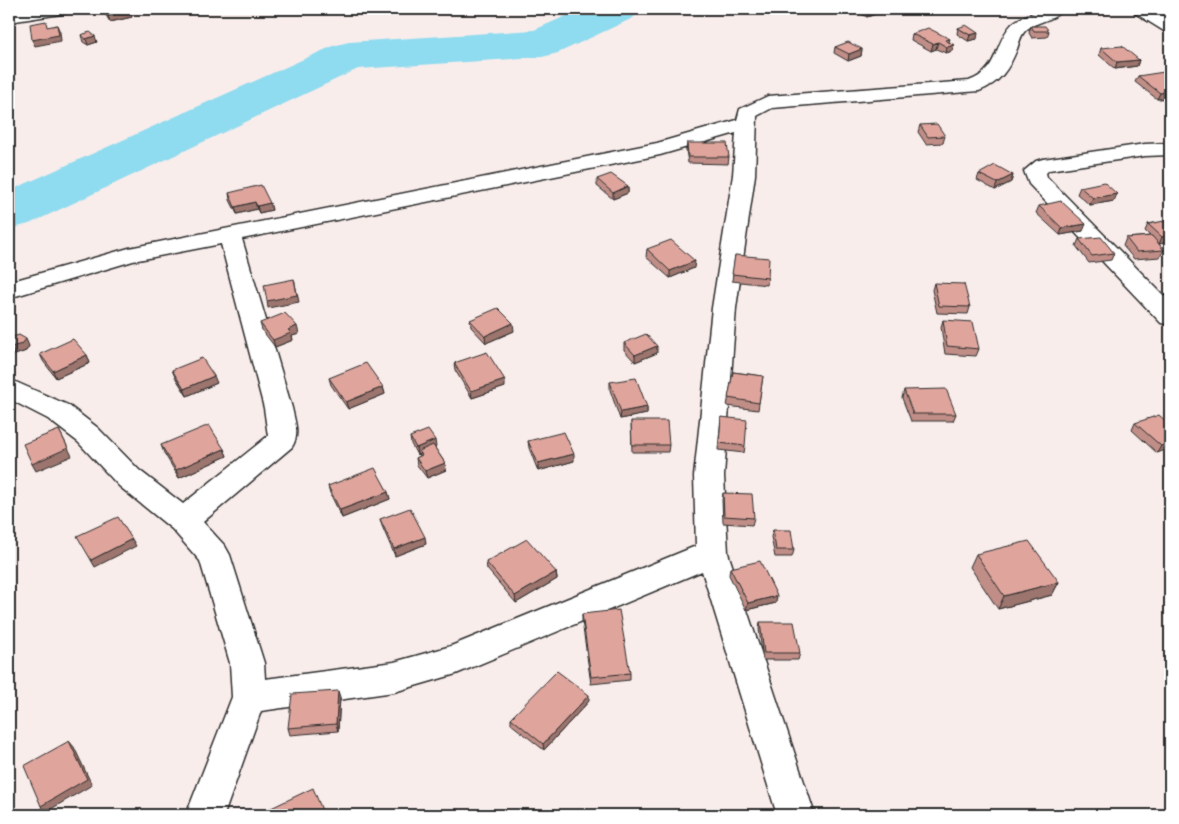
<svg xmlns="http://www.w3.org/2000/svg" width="1179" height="824" font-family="'Architects Daughter',sans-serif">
	<rect width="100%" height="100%" fill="#f9edeb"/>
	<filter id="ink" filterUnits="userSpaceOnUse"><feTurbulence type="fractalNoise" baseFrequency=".02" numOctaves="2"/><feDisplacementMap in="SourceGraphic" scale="10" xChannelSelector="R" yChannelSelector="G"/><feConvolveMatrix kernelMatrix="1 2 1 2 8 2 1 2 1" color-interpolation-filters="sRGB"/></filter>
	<g filter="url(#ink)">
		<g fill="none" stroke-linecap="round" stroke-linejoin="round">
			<!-- river -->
			<path fill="#8fdbef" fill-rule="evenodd" d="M582,9h58l-7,9 -75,35 -16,4 -184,12 -329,155 -20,5v-38l324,-145 16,-4 185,-12z"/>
			<defs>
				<path id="minor" d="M29,9h41l-3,4 -6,1 -52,8v-10z
					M1043,9h20c-9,13 -27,11 -38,22 -4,4 -6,12 -8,18 -8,20 -17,34 -38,42l-207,17 -15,8 -2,59 -19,133 -12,168 4,77 87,262h-38l-75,-244 -246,103 -62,18 -133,19 -37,104h-38l46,-118 -2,-34 -30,-102 -28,-32 -53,-43 -41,-44 -30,-23 -39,-20v-20l59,26 30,23 41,42 44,34 85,-68 -4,-28 -43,-164 -88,17 -124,37v-16l120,-34 528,-105 80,-23 3,-11 28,-13 201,-15c31,-11 24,-37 43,-57 8,-8 21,-10 31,-15zM736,133l-3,42 -21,133 -18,168 2,70 -245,100 -57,16 -129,17 -1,-16 -34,-108 -5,-9 -22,-24 89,-75c8,-13 3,-25 0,-39l-50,-169 418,-84z
					M1133,9h20l17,11v12l-6,-1 -29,-18z
					M1170,143v12l-25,1 -96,14 -3,3 1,4 123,125v23l-9,-2 -132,-139 -5,-13 12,-10 7,-2 102,-15z"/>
			</defs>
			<!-- minor casing -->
			<use href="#minor" stroke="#2b2b2b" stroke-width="3"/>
			<!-- minor -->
			<use href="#minor" fill="#fff" fill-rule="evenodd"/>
		</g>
		<!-- wall -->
		<path fill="#c08e87" stroke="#2b2b2b" d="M844,9h37v3l-14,5 -10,-5 -3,1z
			M130,10l2,7 -22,5 -3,-5 -3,-6z
			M1031,26l18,5 -2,6 -15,1 -3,-5z
			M958,28l19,11 -9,2 -11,-7z
			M912,34l38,5 -1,3 5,3 -2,6 -6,2 -10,-4 -5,2 -20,-11z
			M81,35l16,7 -9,3 -5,-3z
			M835,47l27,2 -1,7 -13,5 -14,-8z
			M1101,48l38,12 -2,6 -22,3 -16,-14z
			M1138,76l32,1v21l-13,1 -22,-17z
			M920,125l25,11 -2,7 -17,1 -8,-12z
			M687,143l42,14 -1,7 -40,-1 -2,-13z
			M979,174l34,1 -2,7 -16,8 -18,-10z
			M597,179l31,7v7l-15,6 -16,-13z
			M1080,187l34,14 -24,4 -13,-11z
			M229,193l41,10 2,7 -13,3 -2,-4 -20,5 -7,-14z
			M1039,206l44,25 -23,4 -24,-22z
			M1170,221v23l-2,-2 -9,2 5,6 -4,7 -26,2 -11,-13 3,-8 24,-2 -5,-5 3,-7z
			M1079,239l35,14 -3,7 -22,3 -13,-17z
			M647,249l47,19 -24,10 -24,-21z
			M735,255l33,23 -1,7 -35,-4z
			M934,283l36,24 -2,7 -31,-1 -5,-23z
			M470,320l44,11 -28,12 -15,-16z
			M943,320l36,29 -3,7 -31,-2 -4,-27z
			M260,323l39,11 -7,2 1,4 -18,7 -13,-17z
			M9,338l20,8 -3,5 -11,4 -6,-4z
			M624,343l33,10 -22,9 -11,-12z
			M40,354l47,1 3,8 -34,15 -13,-17z
			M454,363l51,24 -33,11 -17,-28z
			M172,370l45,13 -30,13 -12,-19z
			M733,372l30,4 -5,34 -31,-4z
			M329,378l54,9 2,7 -37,15 -17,-24z
			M610,382l37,25v7l-27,5 -10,-29z
			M904,390l52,24 -3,7h-42l-9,-23z
			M721,417l24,29 -1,7 -26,-3z
			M631,421l38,24 -1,7h-36z
			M1135,423l35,25 -13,5 -25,-23z
			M410,437l26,10 -1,1 10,15 1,7 -19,8 -10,-13 -1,-7 4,-2v-2l-3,1 -6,-11z
			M528,441l46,20 -36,10 -9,-23z
			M161,445l63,4 3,7 -48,22 -15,-25z
			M328,486l60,6 2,7 -48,19 -12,-25z
			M723,493l31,25 -2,7 -29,-2 -1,-23z
			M380,519l46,25 -31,12 -13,-30z
			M773,530l21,20 -2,7h-17l-4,-20z
			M976,554l83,28 -7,13 -54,14 -28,-42z
			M486,562l70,10 1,7 -41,24 -29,-34z
			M730,568l46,35 -30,7 -17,-35z
			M582,614l48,59v7l-39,4 -9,-63z
			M760,622l40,31 -2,7h-35l-4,-31z
			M340,697l-2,34 -48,4 -2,-7z
			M589,701l-45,49 -33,-26v-6z"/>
		<!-- shaded-wall -->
		<path fill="#9c746e" stroke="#2b2b2b" d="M854,9h4l-1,3 -3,1z
			M873,9h8v3l-14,5 1,-7z
			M130,10l2,7 -22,5 -2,-6z
			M57,25l3,7 1,9 -26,5 -3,-6z
			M978,33l-1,6 -9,2 2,-6z
			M95,36l2,6 -9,3 -2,-6z
			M938,42l-2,7 -5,2 2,-7z
			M954,45l-2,6 -6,2 1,-6z
			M862,49l-1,7 -13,5 1,-7z
			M1139,60l-2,6 -22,3 2,-7z
			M1170,91v7l-13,1 3,-6z
			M1013,175l-2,7 -16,8 2,-7z
			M628,186v7l-15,6v-6z
			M1117,194l-3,7 -24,4 3,-7z
			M255,202l2,7 -20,5 -2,-7z
			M270,203l2,7 -13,3 -2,-7z
			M1086,224l-3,7 -23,4 2,-7z
			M1170,235l-2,7 -9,2 3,-7z
			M695,261l-1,7 -24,10v-7z
			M294,279l5,23 -31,6 -1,-7z
			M513,323l1,8 -28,12 -1,-7z
			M297,326l2,8 -7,2 1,4 -18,7 -2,-7 15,-10z
			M26,339l3,7 -3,5 -11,4 -4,-8z
			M657,346v7l-22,9v-7z
			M87,355l3,8 -34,15 -3,-7z
			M214,376l3,7 -30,13 -3,-7z
			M505,380v7l-33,11 -1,-7z
			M383,387l2,7 -37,15 -2,-7z
			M647,407v7l-27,5 1,-7z
			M59,430l13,26 -36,15 -4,-7z
			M435,440l1,7 -15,7 -2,-3 1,3 -3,1 -1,-7z
			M1170,443v5l-13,5 4,-7z
			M224,449l3,7 -48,22 -3,-8z
			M574,454v7l-36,10v-8z
			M445,463l1,7 -19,8 -2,-7z
			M388,492l2,7 -48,19 -2,-8z
			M425,537l1,7 -31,12 -1,-7z
			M132,539l4,7 -41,21 -4,-7z
			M556,572l1,7 -41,24 -1,-7z
			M1059,582l-7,13 -54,14 6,-13z
			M777,596l-1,7 -30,7 2,-7z
			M338,691l2,6 -2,34 -2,-7z
			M589,695v6l-45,49 -1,-6z
			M69,741l5,6 18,38 -46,27 -5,-6z"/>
		<!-- building -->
		<path fill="#dfa59d" stroke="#2b2b2b" d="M112,9h16l2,1 -22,6 -4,-5z
			M46,21l1,6 10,-2 2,10 -27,5 -2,-16z
			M966,25l12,8 -8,2 -12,-7z
			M1031,26h14l4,5h-15z
			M928,28l22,11 -5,1 9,5 -7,2 -9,-5 -5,2 -21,-10z
			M90,32l5,4 -9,3 -5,-4z
			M848,42l14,7 -13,5 -14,-7z
			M1122,46l17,14 -22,2 -16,-14z
			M1164,72l6,5v14l-10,2 -22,-17z
			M937,124l8,12 -17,1 -8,-12z
			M687,143h40l2,14h-41z
			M995,165l18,10 -16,8 -18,-9z
			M611,174l17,12 -15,7 -16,-14z
			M1104,182l13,12 -24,4 -13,-11z
			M261,185l9,18 -13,3 -2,-4 -20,5 -6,-14z
			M1061,201l25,23 -24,4 -23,-22z
			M1170,220v15l-8,2 -14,-13z
			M1152,236l12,14 -27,2 -11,-14z
			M1101,237l13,16 -22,3 -13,-17z
			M671,240l24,21 -25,10 -23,-22z
			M735,255l34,3 -1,20 -36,-4z
			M294,279l3,16 -30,6 -3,-16z
			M934,283l30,1 6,23 -31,-1z
			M498,308l15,15 -28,13 -15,-16z
			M285,313l12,13 -9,4 3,3 -18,7 -13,-17z
			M943,320l30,2 6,27 -32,-3z
			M646,334l11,12 -22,9 -11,-12z
			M19,335l7,4 -4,5 -11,3 -2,-1v-8z
			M73,339l14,16 -34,16 -13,-17z
			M487,352l18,28 -34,11 -17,-28z
			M202,358l12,18 -30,13 -12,-19z
			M366,363l17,24 -37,15 -17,-24z
			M733,372l30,4 -4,27 -31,-5z
			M636,378l11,29 -26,5 -11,-30z
			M946,389l10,25h-43l-9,-24z
			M1159,415l11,10v18l-9,3 -26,-23z
			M721,417l26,3 -2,26 -26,-3z
			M631,421h36l2,24h-37z
			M209,425l15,24 -48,21 -15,-25z
			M59,430l9,18 -36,16 -9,-20z
			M428,430l7,10 -19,8 -6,-11z
			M564,432l10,22 -36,9 -10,-22z
			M433,445l12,18 -20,8 -9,-13 6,-3 -3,-4z
			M375,468l13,24 -48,18 -12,-24z
			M723,493l29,1 2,24 -30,-2z
			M410,508l15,29 -31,12 -14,-30z
			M118,517l14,22 -41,21 -14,-24z
			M773,530h18l3,20h-18z
			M527,539l29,33 -41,24 -29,-34z
			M1029,541l30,41 -55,14 -28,-42z
			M760,561l17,35 -29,7 -18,-35z
			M619,610l11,63 -39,4 -9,-63z
			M760,622h34l6,31h-36z
			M557,671l32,24 -46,49 -32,-26z
			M338,691l-2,33 -48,4 4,-34z
			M69,741l18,38 -46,27 -17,-40z
			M313,788l11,27h-55l-2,-5z
			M892,812l1,3h-24z"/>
	</g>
	<!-- margin -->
	<rect width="1179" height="824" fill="none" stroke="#fff" stroke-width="30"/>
	<rect x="15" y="15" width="1149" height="794" fill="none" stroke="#2b2b2b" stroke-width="2" filter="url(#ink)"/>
</svg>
